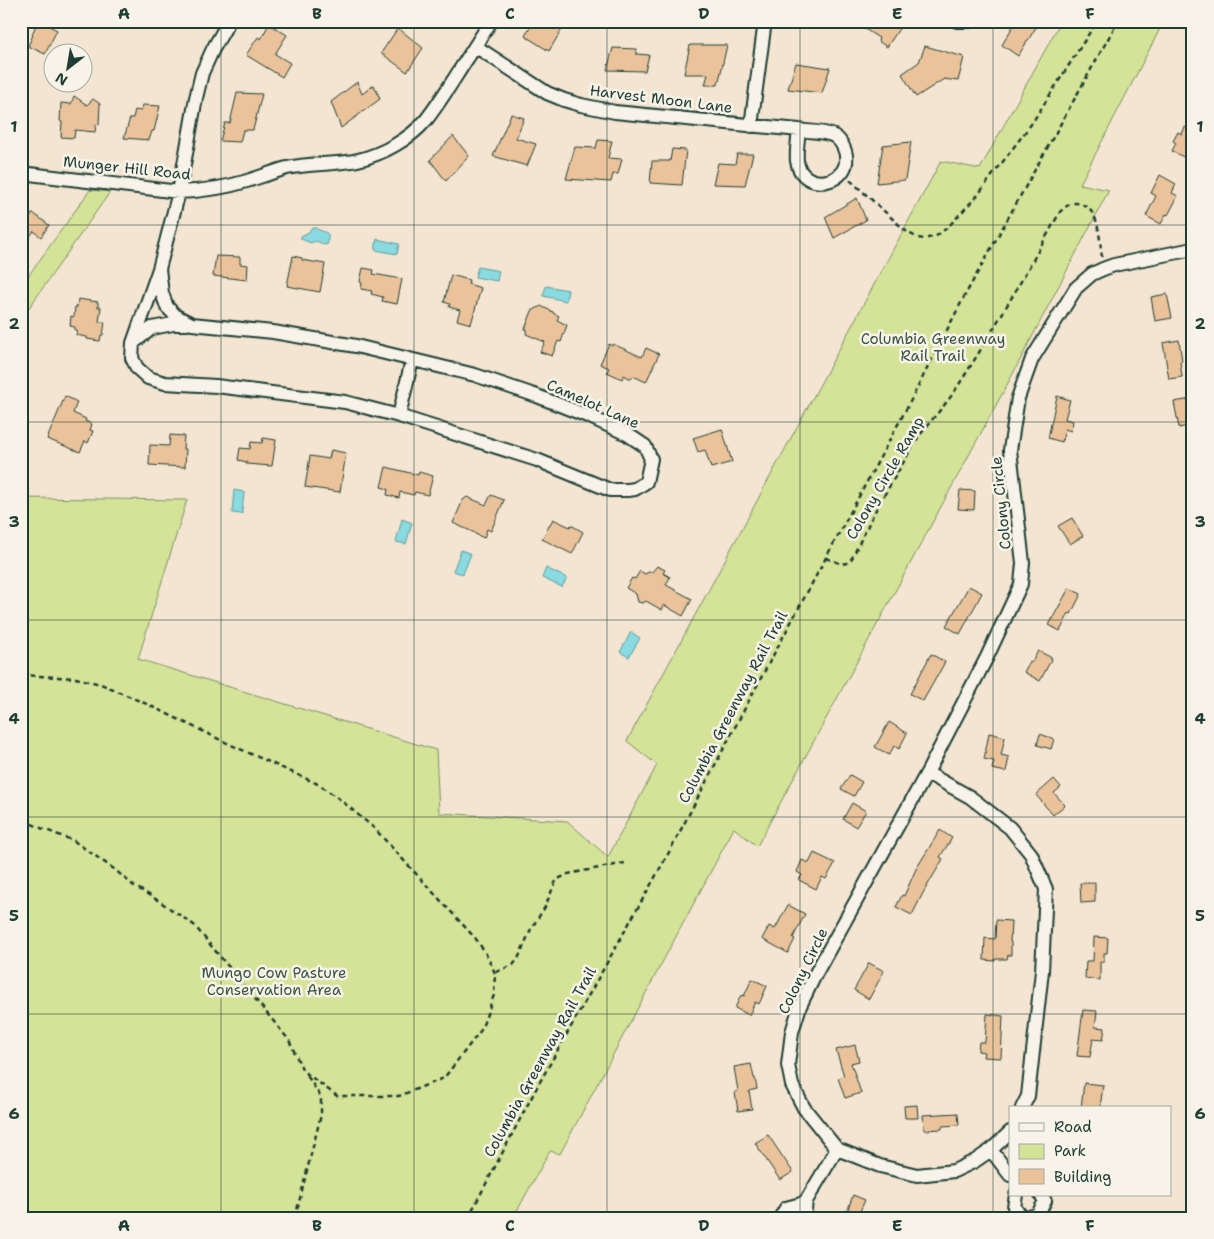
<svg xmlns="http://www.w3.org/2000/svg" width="1214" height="1239" font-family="'Shantell Sans',sans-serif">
	<rect width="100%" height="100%" fill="#f3e5d1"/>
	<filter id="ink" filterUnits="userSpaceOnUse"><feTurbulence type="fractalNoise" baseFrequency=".02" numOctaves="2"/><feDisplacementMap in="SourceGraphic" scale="10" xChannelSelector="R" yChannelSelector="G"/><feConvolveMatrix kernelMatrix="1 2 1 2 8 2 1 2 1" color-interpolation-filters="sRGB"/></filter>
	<g filter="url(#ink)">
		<!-- green -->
		<path fill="#d4e397" stroke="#7a9066" d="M1061,21h103l-84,163 29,6 -102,195 -250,461 -23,-18 -174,326 -10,-3 -37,67h-492v-720l166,2 -49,159 298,91 3,63 128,8 41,36 49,-92 -30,-24 314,-580 39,8z
			M90,190l20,2 -84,120 -5,8v-34z"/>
		<!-- water -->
		<path fill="#89dae1" stroke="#5f9b9c" d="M311,228c7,0 2,-1 8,2 7,3 12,2 8,12l1,2 -5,1v-1c-5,-2 -7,-4 -12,-1l-10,-4v-3l8,-4z
			M377,239l22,5 -2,10 -22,-4z
			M478,267l21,4 -2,10 -22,-4z
			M546,286l22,4 -2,11 -23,-5z
			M234,490l10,2 -2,22 -10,-1z
			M402,519l10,4 -6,21 -10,-2z
			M461,550l10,4 -8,20 -10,-3z
			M546,568l21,10 -5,9 -20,-9z
			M631,632l9,6 -11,19 -9,-5z"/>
		<!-- building -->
		<path fill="#ebc39b" stroke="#1f3d34" d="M38,21h16l-3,6 6,3 -12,24 -17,-8 5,-11 -1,-1z
			M533,21h34l-18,30 -24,-15z
			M852,21h52l-17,26 -9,-6 1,-3z
			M1016,21h24l-22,35 -16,-11z
			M269,24l18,11 -12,19 15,9 -8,14 -36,-22 12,-18 3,2z
			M398,28l25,20 -16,24 -26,-19z
			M690,45h37l-9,40h-13l3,-11h-24z
			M925,46l39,11 -6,24 -14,-2 -28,18 -14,-23 17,-12z
			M613,48l24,1 -1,5 13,1 -4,16 -38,-1z
			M796,63l34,5 -8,25 -34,-4z
			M357,82l5,12 12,-9 6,14 -39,29 -10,-26z
			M237,93l25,1 -9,36h-10l-3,12 -20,-1 5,-18h5z
			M74,96l13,9 6,-6 7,5 -1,21 -3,-1 -1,8 -20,-2 -1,8 -13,-1 1,-15 -2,-1 1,-18 10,1z
			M143,105l17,1 -6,25h-2l-3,9 -25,-2 6,-20h3l2,-8 6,1z
			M511,114l13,4 -8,20 20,6 -9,22 -34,-10z
			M1185,127l8,4v31l-21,-11 4,-8 -3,-2 5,-9 4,2z
			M453,136l16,20 -23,25 -16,-21z
			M598,140l14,1 -4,17 14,1 -4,15h-5l-2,8 -45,-3 9,-32 21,1z
			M911,142l-6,38 -28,3 6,-38z
			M672,149l14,1 -4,35 -32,-2 2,-22h18z
			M737,154h16l-8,31 -32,-1 5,-21 17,1z
			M1160,175l16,9 -4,9 6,3 -10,19 -2,-1 -5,10 -15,-8 10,-20 -5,-3z
			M857,198l9,22 -32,18 -9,-21z
			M21,213l8,6 4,-6 16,12 -8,12 -7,-6 -13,17z
			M216,256l24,1v7l8,1 -1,15 -34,-4z
			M293,256l9,2v2l23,4 -5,28 -33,-6z
			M363,268l11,2 -1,4 29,5 -5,25 -15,-3 1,-4 -12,-3 1,-3 -11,-2 1,-6 -2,-1z
			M451,275l18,5 -1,4 13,4 -10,36 -14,-4 3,-10 -11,-3 1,-3 -6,-2z
			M1167,294l5,24 -17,3 -4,-24z
			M78,299l20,3v5h3l-2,15h6l-2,13h-2l-1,6 -13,-2v-2l-11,-2 1,-5h-2v-3l-5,-1 1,-10 3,1 1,-10h2z
			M541,306l12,6v1l6,3 -2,4 10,5 -6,17 -3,-1 -6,15 -12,-4 5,-10 -19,-8 1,-5h-2l7,-18z
			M1179,340l3,21h-2l2,16 -13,2 -6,-36z
			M609,344l3,2 1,-2 29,13 4,-9 13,6 -13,28 -13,-6 -2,3 -7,-4 -2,4 -15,-7 2,-4 -9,-4z
			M65,396l12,6 -4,11 13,6 -1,2 7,3 -2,6 3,1 -5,12 -3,-2 -5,11 -33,-13z
			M1057,396l13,4 -5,19 8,2 -2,10 -6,-2 -3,13 -14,-4z
			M1191,399l2,13v13l-14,3 -5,-26z
			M722,429l10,33 -21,6 -6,-18 -7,2 -5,-14z
			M170,435l14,1 -1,13h3l-1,18 -36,-2 1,-20 19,1z
			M263,438l13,2 -4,26 -26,-2 1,-2 -9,-2 2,-12 10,1 1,-7 11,1z
			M331,450l15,3 -6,39 -35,-5 5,-31 19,3z
			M386,467l32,8 1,-3 14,4 -5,19 -13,-3 -1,3 -14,-3 -1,6 -12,-3 1,-6 -7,-2z
			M960,490l15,1 -1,19 -16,-1z
			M491,495l13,5 -13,31 -4,-2 -3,9 -9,-4v-1l-22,-10 10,-23 4,-3 19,8z
			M1072,518l11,18 -13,8 -12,-18z
			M553,519l17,8 1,-2 12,7 -11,22 -30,-15z
			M657,566l8,4 -2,3 7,4 -4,8 26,14 -9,17 -19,-11 -2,5 -16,-9 -3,2 -5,-1 -2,-8 -10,-6 6,-10 3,1 5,-8 5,3 4,-2h3z
			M969,586l13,7 -22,41 -14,-8z
			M1069,588l12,6 -10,20 -2,-1 -9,18 -11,-6z
			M1038,651l14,7 -12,23 -16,-9 6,-11 2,1z
			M931,654l14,8 -22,39 -13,-7z
			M889,722l18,11 -8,16 -5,-3 -5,9 -14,-8z
			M989,733l16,4 -4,18 8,2 -3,15 -14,-3 2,-8 -10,-2z
			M1040,734l14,5 -3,10 -14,-4z
			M850,775l12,7 -8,14 -13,-7z
			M1054,779l7,8 -7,6 11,12 -12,10 -17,-20z
			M852,803l14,8 -10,16 -13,-8z
			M940,830l12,8 -12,19 3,2 -20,34 -11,22 -16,-8 6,-12 2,1 12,-27z
			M814,853l21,10 -9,16 -4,-2 -6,12 -17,-9 3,-5 -5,-3 5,-12 7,3z
			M1080,883h15v19l-14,1z
			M788,905l17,9 -12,24 2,1 -7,14 -26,-14 7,-13 6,3z
			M996,920l15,1 -1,21h1v13h-3l-1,4h-12v2l-11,-1 1,-22 10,1z
			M1094,937l14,1 -1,15h-3v9h-4v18l-15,-1 1,-18h7z
			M869,963l15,8 -15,28 -15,-9z
			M752,979l15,7 -8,18 -4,-2 -6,13 -14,-7 6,-13 3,1z
			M1083,1010l14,1 -2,16 10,1 -2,12 -10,-1 -3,18 -13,-1z
			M987,1014l16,2 -2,42 -18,-1 1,-5 -6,-1 1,-9h6z
			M855,1045l4,16 -8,2 10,30 -16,5 -7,-20 6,-2 -8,-26z
			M751,1064l3,14h1l2,11 -8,2 3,18 -14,2 -3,-19 3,-1 -4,-24z
			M1084,1083l19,2 -3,23h-19z
			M917,1105l1,13h-13l-1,-12z
			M958,1113l1,12 -17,1v3l-18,1 -1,-15z
			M768,1135l25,37 -13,8 -25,-37z
			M853,1195l12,5 -8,18h-12z"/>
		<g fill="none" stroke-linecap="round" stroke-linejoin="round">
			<defs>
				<path id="street" d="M957,21h12
					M475,46l72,47 17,7 17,5 34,7 184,18c11,2 25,1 35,6 5,3 9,9 11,15 10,33 -43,44 -48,10 -1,-10 1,-21 2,-31
					M751,126l14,-105
					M21,173l158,19c23,-1 46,-4 68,-11 13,-4 26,-9 40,-13 23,-5 48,-3 71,-8 25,-6 52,-21 68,-40 11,-14 21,-30 30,-44 12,-19 24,-37 35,-55
					M159,269l3,24 5,14 9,9 16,8 81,8 83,14 119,29 62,21 53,21 37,17 18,12 6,13 -5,23 -11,7 -7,1h-18l-73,-30 -138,-44 -54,-14 -129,-16 -51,-3 -17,-5 -11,-10 -5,-10 1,-15 26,-74 20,-77 17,-94 6,-25 11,-24 16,-28
					M133,343l19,-15 21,-4h14
					M399,416l13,-56
					M927,773l43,24 40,31 21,26 15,35 -4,82 -14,125 -6,12
					M1010,1132l-19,18 -16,11 -21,10 -37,4 -37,-9 -43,-17 -33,-41 -12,-23 -4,-20 4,-33 8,-26 16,-33 111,-200 60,-116 34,-73 2,-21 -13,-113 8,-52 14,-39 44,-71 16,-14 11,-5 11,-4 79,-16
					M991,1150l19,25
					M1016,1195l-2,12 9,11
					M780,1218l6,-10 15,-4 5,-3
					M804,1218l2,-17 31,-52
					M1027,1218l11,-4 7,-13 -4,-6"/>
			</defs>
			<!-- street casing -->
			<use href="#street" stroke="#1f3d34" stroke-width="16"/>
			<!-- path -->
			<path stroke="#1f3d34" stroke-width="2.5" stroke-dasharray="5 4" stroke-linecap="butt" d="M850,180l57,52 11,6 6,1 12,-3 11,-8 30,-32 55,-73 65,-102
				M826,558l16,6 5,-1 5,-5 22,-45 40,-69c13,-21 31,-37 44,-58 36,-56 69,-115 102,-174 6,-6 12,-11 21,-8 20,7 18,36 21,53
				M21,675l55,3 25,6 50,22 78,38 89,40 20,14 36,30 102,111 10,15 9,19 -1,22 -13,35 -37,48 -45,18h-62l-34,-25 -14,-31 -95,-115 -35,-24 -25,-15 -20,-17 -40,-28 -33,-13 -20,-9
				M496,972l17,-7 5,-6 13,-30 14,-22 10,-24 3,-4 10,-5 57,-11
				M295,1218l26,-103v-18l-15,-23
				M468,1218l69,-131 130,-231 95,-180 148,-274 54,-105 154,-276"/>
			<!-- street -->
			<use href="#street" stroke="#f7f3e8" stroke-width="12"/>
		</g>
	</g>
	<!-- grid -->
	<path fill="none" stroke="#1f3d34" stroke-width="1" stroke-opacity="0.55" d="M221,21v1197M414,21v1197M607,21v1197M800,21v1197M993,21v1197M21,225h1172M21,422h1172M21,620h1172M21,817h1172M21,1014h1172"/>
	<g text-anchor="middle" stroke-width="5" stroke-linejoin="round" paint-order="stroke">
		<!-- street labels -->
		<g font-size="15" fill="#1f3d34" stroke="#f7f3e8">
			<text transform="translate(661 99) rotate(7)" y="5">Harvest Moon Lane</text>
			<text transform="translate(127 168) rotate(6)" y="5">Munger Hill Road</text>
			<text transform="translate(593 404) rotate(24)" y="5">Camelot Lane</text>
			<text transform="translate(885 478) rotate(-60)" y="5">Colony Circle Ramp</text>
			<text transform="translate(1001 503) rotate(-96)" y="5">Colony Circle</text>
			<text transform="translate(733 707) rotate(-62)" y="5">Columbia Greenway Rail Trail</text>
			<text transform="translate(803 971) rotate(-64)" y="5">Colony Circle</text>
			<text transform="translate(540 1062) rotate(-61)" y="5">Columbia Greenway Rail Trail</text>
		</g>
		<!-- park labels -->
		<g font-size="15" fill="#3a5643" stroke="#f7f3e8">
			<text x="933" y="344">Columbia Greenway<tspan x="933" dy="17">Rail Trail</tspan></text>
			<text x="274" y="978">Mungo Cow Pasture<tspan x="274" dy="17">Conservation Area</tspan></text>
		</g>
	</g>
	<!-- margin -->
	<rect width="1214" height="1239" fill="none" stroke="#f7f3e8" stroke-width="55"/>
	<!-- legend -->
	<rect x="1009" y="1106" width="162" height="90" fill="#f7f3e8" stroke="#a1aaa0"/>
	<rect x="1019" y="1123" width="25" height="8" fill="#f7f3e8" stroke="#a1aaa0"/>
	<text x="1054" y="1132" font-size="15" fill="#1f3d34">Road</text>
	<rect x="1019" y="1144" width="25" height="15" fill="#d4e397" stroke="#a1aaa0"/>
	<text x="1054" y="1156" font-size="15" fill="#1f3d34">Park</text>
	<rect x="1019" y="1169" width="25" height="15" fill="#ebc39b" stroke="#a1aaa0"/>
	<text x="1054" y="1182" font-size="15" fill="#1f3d34">Building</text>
	<!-- north arrow -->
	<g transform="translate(68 68) rotate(211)"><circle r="24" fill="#f7f3e8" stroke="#a1aaa0"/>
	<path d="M0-4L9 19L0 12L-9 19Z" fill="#1f3d34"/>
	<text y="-8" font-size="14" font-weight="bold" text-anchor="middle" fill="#1f3d34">N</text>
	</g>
	<rect x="28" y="28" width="1158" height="1184" fill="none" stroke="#1f3d34" stroke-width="2"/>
	<g font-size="16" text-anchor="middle" font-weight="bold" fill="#1f3d34">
		<text x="124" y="19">A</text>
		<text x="317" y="19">B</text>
		<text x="510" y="19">C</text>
		<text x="704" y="19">D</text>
		<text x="897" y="19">E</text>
		<text x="1090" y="19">F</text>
		<text x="14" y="132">1</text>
		<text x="1200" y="132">1</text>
		<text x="14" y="329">2</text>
		<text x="1200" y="329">2</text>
		<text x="14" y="527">3</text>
		<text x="1200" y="527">3</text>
		<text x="14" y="724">4</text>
		<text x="1200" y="724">4</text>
		<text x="14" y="921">5</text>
		<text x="1200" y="921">5</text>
		<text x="14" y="1119">6</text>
		<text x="1200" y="1119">6</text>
		<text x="124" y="1231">A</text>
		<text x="317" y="1231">B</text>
		<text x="510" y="1231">C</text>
		<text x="704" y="1231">D</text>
		<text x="897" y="1231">E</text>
		<text x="1090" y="1231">F</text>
	</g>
</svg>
